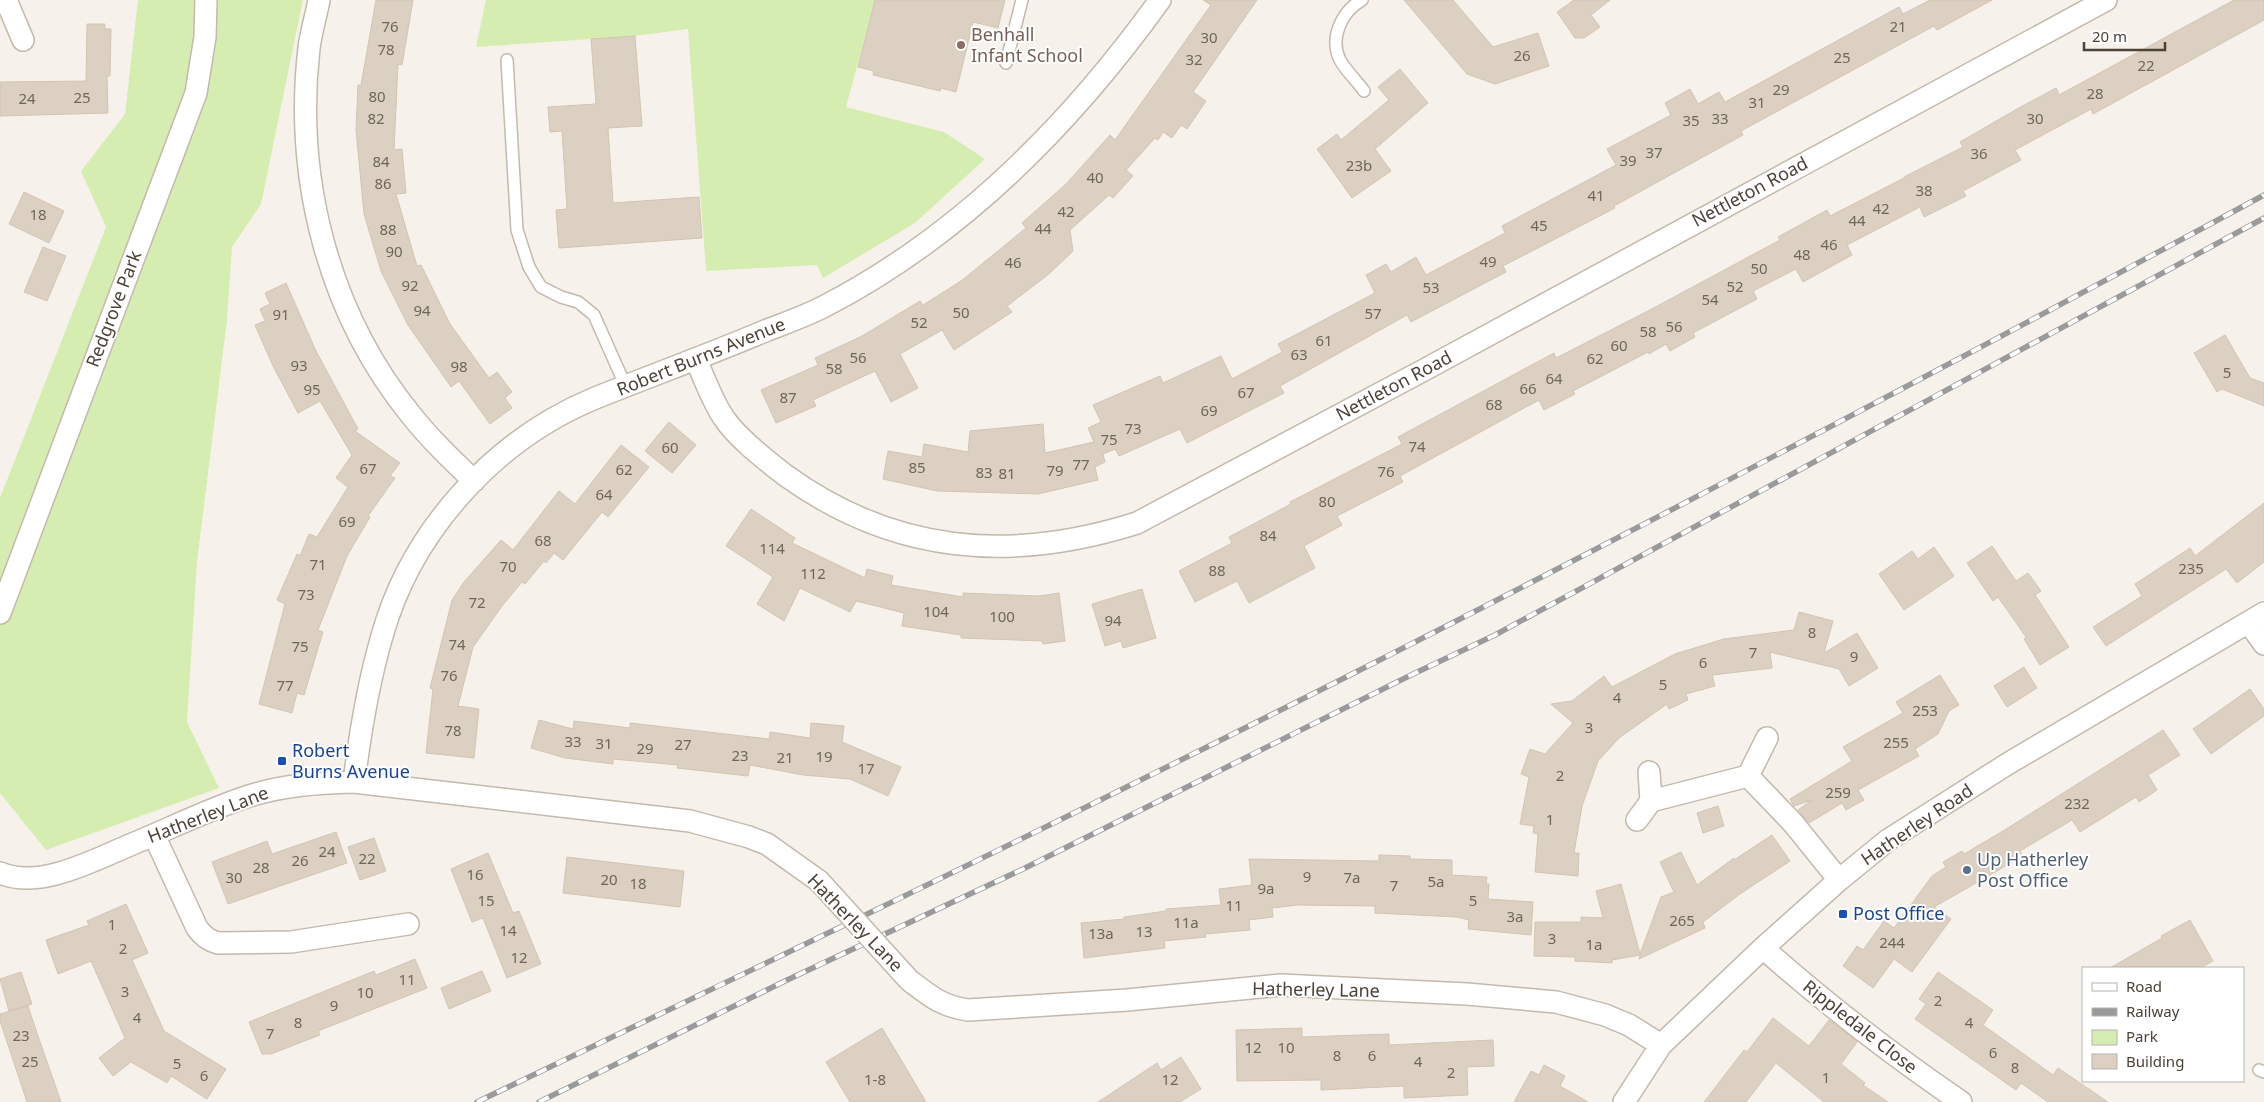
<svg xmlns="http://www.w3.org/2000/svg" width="2264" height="1102" font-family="'Noto Sans',sans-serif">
	<rect width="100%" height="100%" fill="#f6f2eb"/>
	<!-- green -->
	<path fill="#d6edb2" d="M138,0h165l-42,204 -29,43 -5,73 -30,242 -10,160 32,66 -173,62 -46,-57v-295l106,-271 -25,-56 44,-57z
		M486,0h389l-29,107 98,25 41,27 -70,64 -92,55 -6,-13 -111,6 -18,-242 -53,7 -159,11z"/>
	<!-- building -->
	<path fill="#dcd0c2" stroke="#d4c4b2" d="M376,0h37l-11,65 -4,-1 -4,86 8,-1 4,44 -10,1 21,72 4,-1 29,59 39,54 8,-6 15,20 -7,6 7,10 -22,16 -31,-43 -8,6 -43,-62 -27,-54 -17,-57 -8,-84 2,-45h3z
		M875,0h130l-7,28 -25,-6 -17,70 -15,-4 -1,3 -67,-16 1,-4 -16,-4z
		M1203,0h54l-64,92 13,9 -19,28 -6,-4 -9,13 -9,-6 -5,8 -3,-2 -29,32 7,6 -20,22 -4,-3 -39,35 3,21 -24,23 -42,32 5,6 -58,38 -12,-20 -42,24 18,34 -27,14 -16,-31 -62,29 3,6 -40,17 -15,-33 57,-25 -3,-7 47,-22 58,-35 3,4 38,-24 65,-53 -4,-5 44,-39 44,-49 5,5 96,-135z
		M1404,0h49l40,47 45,-14 11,33 -54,18 -28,-10z
		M1574,0h36l-19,15 9,12 -16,11h-9l-18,-26z
		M1930,0h62l-55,30 -3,-4 -193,105 2,4 -129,71 1,2 -112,58 3,6 -95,50 -4,-7 -127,71 4,7 -97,50 -7,-14 -61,27 -4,-7 -12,5 2,8 -10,5 3,13 -60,14 -101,-3 -54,-12 5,-28 34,6 2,-13 44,8 2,-21 73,-7 2,29 49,-11 -6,-14 13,-6 -8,-17 67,-29 3,7 58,-27 11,23 50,-27 -4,-8 97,-51 -9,-18 20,-11 5,8 25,-15 10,18 79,-42 -3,-7 114,-61 -9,-16 64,-34 -6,-12 25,-14 8,15 21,-12 6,10 174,-95 4,7z
		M2234,0h30v20l-171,94 -2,-5 -76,41 6,10 -58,31 3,5 -42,21 -4,-10 -73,38 5,10 -49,27 -7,-13 -43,22 4,8 -64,34 2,4 -25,14 -4,-7 -17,10 -1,-2 -75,39 2,3 -31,16 -5,-10 -139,76 3,6 -66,34 5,9 -38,21 11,22 -66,35 -12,-22 -42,21 -16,-31 53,-28 -3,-6 62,-33 -1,-2 112,-58 -4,-7 156,-84 2,5 92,-47 132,-71 -2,-3 49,-27 3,6 74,-38v-1l59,-30 -3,-5 57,-33 39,-21 3,7z
		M87,24h18v5h6l-1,47h-3l1,37 -108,3v-34l86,-1z
		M635,36l7,90 -34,2 5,75 86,-6 3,41 -143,10 -3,-38 11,-1 -5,-78 -12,1 -2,-25 48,-3 -5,-65z
		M1400,69l28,34 -53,46 16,22 -39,27 -35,-49 20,-15 4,6 48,-40 -11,-13z
		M24,192l40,19 -15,32 -40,-19z
		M43,247l23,9 -19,45 -23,-9z
		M286,283l30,68 42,78 -3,2 45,32 -10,13 5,2 -27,38 2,1 -23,39 -29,74 5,2 -19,63 -7,-2 -5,20 -33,-9 26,-100 -8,-4 20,-46 3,2 9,-22 8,3 31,-50 -12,-9 16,-23 -32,-54 -22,12 -25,-47 -18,-41 10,-4 -5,-12 10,-5 -5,-11z
		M2225,335l25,43 14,5v23l-42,-17 -5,3 -23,-39z
		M669,422l27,23 -24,28 -27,-22z
		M621,445l28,22 -41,50 -6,-5 -39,48 -9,-7 -8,10 -2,-2 -19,23 -3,-2 -20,24 -29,41 -15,59 21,3 -5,49 -48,-5 7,-64 -3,-1 22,-88 12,-18 37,-42 12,10 46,-59 16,13z
		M2264,503v59l-27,21 -11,-14 -120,77 -13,-19 49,-31 -7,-12 55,-36 5,8z
		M751,509l44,29 -3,5 73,35 2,-9 26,7 -2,9 72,12v-4l76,3 20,-3 6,48 -22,3 -1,-3 -81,-3v-3l-59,-9 2,-13 -48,-12 -6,11 -50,-24 -16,33 -27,-17 16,-27 -47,-31z
		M1992,546l24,35 12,-8 13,18 -6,4 34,52 -29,18 -16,-26 2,-2 -28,-40 -5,4 -26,-38z
		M1934,547l20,29 -50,34 -25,-36 33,-23 6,8z
		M1142,589l14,49 -33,10 -2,-7 -16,5 -13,-42z
		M1799,612l34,9 -9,32 33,-20 21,35 -29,18 -10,-17 -69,-17 2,16 -60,7 3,11 -29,8 2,6 -19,9 -2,-5 -48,34 -21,23 -16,45 -8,47h5l-1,23 -43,-4 3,-38 -5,-1 1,-7 -14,-2 9,-47 -8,-3 9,-25 15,5 28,-31 -22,-19 21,-3 32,-25 8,11 63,-33 49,-15 70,-9z
		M2024,667l13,21 -30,19 -13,-21z
		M1940,675l19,30 -10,6 -11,23 -23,15 4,7 -61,34 6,10 -18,10 -4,-7 -33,20 -11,-13 14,-10 -18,6 -4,-7 62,-38 -9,-14 60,-34 -7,-11z
		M2250,689l14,20v7l-53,38 -18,-25z
		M539,720l34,9 1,-8 56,7v-5l139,16 1,-7 40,6 1,-15 33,3 -2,16 59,25 -13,29 -38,-17 -47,-4 -53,-10 -2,11 -71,-8 1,-3 -65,-6v5l-48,-6 -34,-10z
		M2163,730l17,25 -32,20 9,15 -18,12 -3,-5 -56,35 -8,-12 -52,31 3,5 -89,51 17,12 -39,53 -18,-13 -21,29 -30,-22 14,-20 6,4 21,-29 10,7 38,-52 14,-9 -3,-5 19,-11 2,3 39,-23z
		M1718,806l6,20 -21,7 -6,-20z
		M336,832l11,31 -119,41 -16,-42 55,-21 5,13z
		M1772,835l18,26 -50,33 -37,28 2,6 -66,31 1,-4 -28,5v3l-37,-2v-4l-41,-1 1,-34h46v-5l22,1 -7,-27 25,-7 19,70 21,-57 13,-5 -14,-30 21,-10 16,33 37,-27v2z
		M374,838l12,33 -26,9 -12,-33z
		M488,853l25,60 6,-2 22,53 -34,14 -24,-60 -11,4 -21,-53z
		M1379,855l31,1v3l42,1v15l35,2 -1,7h3l-1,15 45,3 -2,33 -63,-6 1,-9 -12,-3 -82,-4v-7l-77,-1 -26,3 1,9 -24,3 1,10 -45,4 1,3 -42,4 1,7 -81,10 -3,-35 43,-4v-2l42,-6v-2l55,-4 -2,-16 33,-4 -3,-26 130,2z
		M567,857l117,14 -4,36 -117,-14z
		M126,904l22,49 -16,7 32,71 62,38 -19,30 -36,-23 -4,7 -36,-21 -18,14 -14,-18 26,-20 -34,-77 -33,13 -12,-34 43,-15 -2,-4z
		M2190,920l23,41 -13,7h-90l52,-30 -1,-2z
		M415,959l12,29 -109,43 2,4 -49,19h-9l-13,-32 125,-51 2,4z
		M482,971l9,20 -42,18 -8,-21z
		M21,972l11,32 -23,7 -9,-32z
		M1938,972l55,38 -10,15 70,50 5,-7 50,34h-60l-27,-19 -5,7 -101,-71 11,-15 -7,-5z
		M28,1006l9,27 24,69h-34l-27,-81v-7z
		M1773,1018l36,28 20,-26 28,22 -16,22 24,19 -2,2 25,17h-64l-48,-39 -30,39h-42l40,-52 3,2z
		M882,1028l21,35 23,39h-76l-24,-40z
		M1302,1028v9l87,-3v11l104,-5 1,26 -27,1 1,28 -64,3v-12l-83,4v-10l-84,1 -1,-51z
		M1181,1057l20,32 -21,13h-82l59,-39 4,7z
		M1544,1065l21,11 -5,10 28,16h-74l17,-31 8,4z"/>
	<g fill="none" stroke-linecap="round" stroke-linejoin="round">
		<defs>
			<path id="lane" d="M1362,0c-20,11 -33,38 -22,60 6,11 17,21 24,31
				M507,60l10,170 12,37 12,20 20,10 17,5 16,13 32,72
				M1006,63l16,-63
				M2259,1070l5,2"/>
			<path id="street" d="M6,0l17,40
				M319,0c-3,16 -8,32 -10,48 -15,130 19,265 102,367 19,24 41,45 63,66
				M696,360c9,19 16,41 28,58 12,19 43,43 61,57 109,79 226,88 352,48l287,-153 682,-370
				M0,613l196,-520 9,-56 1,-37
				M2249,623l15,21
				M1748,776l45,47 46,57
				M354,782c6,-49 14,-98 28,-146 29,-104 111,-195 211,-237 57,-23 115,-44 172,-68 20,-8 41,-15 60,-25 137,-71 246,-182 335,-306
				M1651,801l97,-25 19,-38
				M1637,820l14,-19 -2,-29
				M154,835l43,93c6,8 11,12 21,15l73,-1 117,-18
				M0,873c39,17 94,-13 130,-28 39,-16 79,-36 119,-49 35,-11 69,-13 105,-14l336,39 59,16 18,7 52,37
				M1763,948c63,56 128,106 198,154
				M909,980c21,16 32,26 59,30l159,-10 154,-15 186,9 89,8 49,13 24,10 32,20
				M1624,1102l37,-57 102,-97 76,-68 49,-40 121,-77 255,-150"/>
		</defs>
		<!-- lane casing -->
		<use href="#lane" stroke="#c3b9ac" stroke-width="14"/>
		<!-- street casing -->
		<use href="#street" stroke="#c3b9ac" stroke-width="24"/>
		<!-- lane -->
		<use href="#lane" stroke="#fff" stroke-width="11"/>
		<!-- street -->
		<use href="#street" stroke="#fff" stroke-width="21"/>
		<defs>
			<path id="rail" d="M477,1102c248,-119 496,-238 742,-361 352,-176 699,-359 1045,-546
				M539,1102l246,-121 238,-112 386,-193 86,-41 769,-417"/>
		</defs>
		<!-- rail casing -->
		<use href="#rail" stroke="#9a9a9a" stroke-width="5.5"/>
		<!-- rail -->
		<use href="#rail" stroke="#fff" stroke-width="4" stroke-dasharray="11" stroke-linecap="butt"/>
		<defs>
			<path id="street-bridge" d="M819,881l90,99"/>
		</defs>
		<!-- street-bridge casing -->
		<use href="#street-bridge" stroke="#c3b9ac" stroke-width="24" stroke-linecap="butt"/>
		<!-- street-bridge -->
		<use href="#street-bridge" stroke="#fff" stroke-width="21"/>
	</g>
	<!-- markers -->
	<circle fill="#8d6e63" stroke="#fff" stroke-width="2" cx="961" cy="45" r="5"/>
	<g fill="#1a4fb4" stroke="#fff" stroke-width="2">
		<rect x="277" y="756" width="10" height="10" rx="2.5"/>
		<rect x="1838" y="909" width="10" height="10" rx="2.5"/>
	</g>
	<circle fill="#5c6f8a" stroke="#fff" stroke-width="2" cx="1967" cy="870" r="5"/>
	<g text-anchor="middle" stroke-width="4" stroke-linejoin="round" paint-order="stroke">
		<!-- number labels -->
		<g font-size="15" fill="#6f665a">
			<text x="390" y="32">76</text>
			<text x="1898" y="32">21</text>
			<text x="1209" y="43">30</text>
			<text x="386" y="55">78</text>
			<text x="1522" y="61">26</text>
			<text x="1842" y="63">25</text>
			<text x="1194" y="65">32</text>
			<text x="2146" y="71">22</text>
			<text x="1781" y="95">29</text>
			<text x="2095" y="99">28</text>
			<text x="377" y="102">80</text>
			<text x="82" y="103">25</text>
			<text x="27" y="104">24</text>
			<text x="1757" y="108">31</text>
			<text x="376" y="124">82</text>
			<text x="1720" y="124">33</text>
			<text x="2035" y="124">30</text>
			<text x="1691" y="126">35</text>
			<text x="1654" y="158">37</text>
			<text x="1979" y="159">36</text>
			<text x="1628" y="166">39</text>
			<text x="381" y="167">84</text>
			<text x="1359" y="171">23b</text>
			<text x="1095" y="183">40</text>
			<text x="383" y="189">86</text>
			<text x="1924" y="196">38</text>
			<text x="1596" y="201">41</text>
			<text x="1881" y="214">42</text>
			<text x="1066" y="217">42</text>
			<text x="38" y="220">18</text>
			<text x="1857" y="226">44</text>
			<text x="1539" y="231">45</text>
			<text x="1043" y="234">44</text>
			<text x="388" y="235">88</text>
			<text x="1829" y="250">46</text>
			<text x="394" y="257">90</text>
			<text x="1802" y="260">48</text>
			<text x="1488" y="267">49</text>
			<text x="1013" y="268">46</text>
			<text x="1759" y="274">50</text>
			<text x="410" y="291">92</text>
			<text x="1735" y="292">52</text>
			<text x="1431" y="293">53</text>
			<text x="1710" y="305">54</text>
			<text x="422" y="316">94</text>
			<text x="961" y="318">50</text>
			<text x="1373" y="319">57</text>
			<text x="281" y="320">91</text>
			<text x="919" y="328">52</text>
			<text x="1674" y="332">56</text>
			<text x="1648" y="337">58</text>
			<text x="1324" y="346">61</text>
			<text x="1619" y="351">60</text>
			<text x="1299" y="360">63</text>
			<text x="858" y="363">56</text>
			<text x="1595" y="364">62</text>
			<text x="299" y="371">93</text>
			<text x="459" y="372">98</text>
			<text x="834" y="374">58</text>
			<text x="2227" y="378">5</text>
			<text x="1554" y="384">64</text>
			<text x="1528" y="394">66</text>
			<text x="312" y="395">95</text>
			<text x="1246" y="398">67</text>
			<text x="788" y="403">87</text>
			<text x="1494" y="410">68</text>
			<text x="1209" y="416">69</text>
			<text x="1133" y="434">73</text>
			<text x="1109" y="445">75</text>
			<text x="1417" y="452">74</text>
			<text x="670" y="453">60</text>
			<text x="1081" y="470">77</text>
			<text x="917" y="473">85</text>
			<text x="368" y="474">67</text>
			<text x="624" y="475">62</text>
			<text x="1055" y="476">79</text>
			<text x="1386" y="477">76</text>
			<text x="984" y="478">83</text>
			<text x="1007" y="479">81</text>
			<text x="604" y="500">64</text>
			<text x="1327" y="507">80</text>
			<text x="347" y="527">69</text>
			<text x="1268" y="541">84</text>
			<text x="543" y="546">68</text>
			<text x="772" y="554">114</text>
			<text x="318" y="570">71</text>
			<text x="508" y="572">70</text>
			<text x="2191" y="574">235</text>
			<text x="1217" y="576">88</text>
			<text x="813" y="579">112</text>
			<text x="306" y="600">73</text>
			<text x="477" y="608">72</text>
			<text x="936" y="617">104</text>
			<text x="1002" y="622">100</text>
			<text x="1113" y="626">94</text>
			<text x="1812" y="638">8</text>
			<text x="457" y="650">74</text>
			<text x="300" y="652">75</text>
			<text x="1753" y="658">7</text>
			<text x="1854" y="662">9</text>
			<text x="1703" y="668">6</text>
			<text x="449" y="681">76</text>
			<text x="1663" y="690">5</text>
			<text x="285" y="691">77</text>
			<text x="1617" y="703">4</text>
			<text x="1925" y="716">253</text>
			<text x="1589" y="733">3</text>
			<text x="453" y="736">78</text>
			<text x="573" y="747">33</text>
			<text x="1896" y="748">255</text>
			<text x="604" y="749">31</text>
			<text x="683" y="750">27</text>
			<text x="645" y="754">29</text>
			<text x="740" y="761">23</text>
			<text x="824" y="762">19</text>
			<text x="785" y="763">21</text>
			<text x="866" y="774">17</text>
			<text x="1560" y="781">2</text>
			<text x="1838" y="798">259</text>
			<text x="2077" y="809">232</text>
			<text x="1550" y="825">1</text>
			<text x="327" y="857">24</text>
			<text x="367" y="864">22</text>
			<text x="300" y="866">26</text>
			<text x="261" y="873">28</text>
			<text x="475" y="880">16</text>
			<text x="1307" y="882">9</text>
			<text x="234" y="883">30</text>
			<text x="1352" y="883">7a</text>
			<text x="609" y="885">20</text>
			<text x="1436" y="887">5a</text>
			<text x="638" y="889">18</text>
			<text x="1394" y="891">7</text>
			<text x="1266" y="894">9a</text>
			<text x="486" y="906">15</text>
			<text x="1473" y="906">5</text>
			<text x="1234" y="911">11</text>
			<text x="1515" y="922">3a</text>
			<text x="1682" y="926">265</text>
			<text x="1186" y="928">11a</text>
			<text x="112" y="930">1</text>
			<text x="508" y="936">14</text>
			<text x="1144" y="937">13</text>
			<text x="1101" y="939">13a</text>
			<text x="1552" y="944">3</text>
			<text x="1892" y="948">244</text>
			<text x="1594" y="950">1a</text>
			<text x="123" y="954">2</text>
			<text x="519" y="963">12</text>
			<text x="407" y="985">11</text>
			<text x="125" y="997">3</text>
			<text x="365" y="998">10</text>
			<text x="1938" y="1006">2</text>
			<text x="334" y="1011">9</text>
			<text x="137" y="1023">4</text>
			<text x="298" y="1028">8</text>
			<text x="1969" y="1028">4</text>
			<text x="270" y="1039">7</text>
			<text x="21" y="1041">23</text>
			<text x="1253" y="1053">12</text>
			<text x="1286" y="1053">10</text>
			<text x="1993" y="1058">6</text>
			<text x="1337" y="1061">8</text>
			<text x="1372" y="1061">6</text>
			<text x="30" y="1067">25</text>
			<text x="1418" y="1067">4</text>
			<text x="177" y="1069">5</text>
			<text x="2015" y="1073">8</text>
			<text x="1451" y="1078">2</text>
			<text x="204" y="1081">6</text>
			<text x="1826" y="1083">1</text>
			<text x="875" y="1085">1-8</text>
			<text x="1170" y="1085">12</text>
		</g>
		<!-- education labels -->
		<g font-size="18" fill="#785e54" stroke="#fff" text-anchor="start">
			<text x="971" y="41">Benhall<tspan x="971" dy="21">Infant School</tspan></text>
		</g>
		<!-- street labels -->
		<g font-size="18" fill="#4b4238" stroke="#fff">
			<text transform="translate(1750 192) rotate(-28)" y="6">Nettleton Road</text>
			<text transform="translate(114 309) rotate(-69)" y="6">Redgrove Park</text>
			<text transform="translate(701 357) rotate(-22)" y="6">Robert Burns Avenue</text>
			<text transform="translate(1394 386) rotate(-28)" y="6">Nettleton Road</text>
			<text transform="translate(208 815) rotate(-21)" y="6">Hatherley Lane</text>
			<text transform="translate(1917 825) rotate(-34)" y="6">Hatherley Road</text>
			<text transform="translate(855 923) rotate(46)" y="6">Hatherley Lane</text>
			<text transform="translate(1316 990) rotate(1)" y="6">Hatherley Lane</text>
			<text transform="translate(1860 1027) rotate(38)" y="6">Rippledale Close</text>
		</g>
		<!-- transit labels -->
		<g font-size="18" fill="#164399" stroke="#fff" text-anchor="start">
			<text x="292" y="757">Robert<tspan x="292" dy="21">Burns Avenue</tspan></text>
			<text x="1853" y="920">Post Office</text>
		</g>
		<!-- service labels -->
		<g font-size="18" fill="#4e5e75" stroke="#fff" text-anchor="start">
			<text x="1977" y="866">Up Hatherley<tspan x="1977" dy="21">Post Office</tspan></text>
		</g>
	</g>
	<!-- legend -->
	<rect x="2082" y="967" width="162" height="115" fill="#ffffff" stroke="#b7b3af"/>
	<rect x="2092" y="983" width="25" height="8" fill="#ffffff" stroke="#b7b3af"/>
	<text x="2126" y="992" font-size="15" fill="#4b4238">Road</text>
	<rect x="2092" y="1008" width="25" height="8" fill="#9a9a9a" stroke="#b7b3af"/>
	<text x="2126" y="1017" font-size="15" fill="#4b4238">Railway</text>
	<rect x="2092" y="1030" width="25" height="15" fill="#d6edb2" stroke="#b7b3af"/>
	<text x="2126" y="1042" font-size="15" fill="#4b4238">Park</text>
	<rect x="2092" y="1054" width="25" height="15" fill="#dcd0c2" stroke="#b7b3af"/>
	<text x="2126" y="1067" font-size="15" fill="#4b4238">Building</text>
	<!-- scale -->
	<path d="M2084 42v8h81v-8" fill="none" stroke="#4b4238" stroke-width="2.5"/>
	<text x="2092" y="42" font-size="15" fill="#4b4238" stroke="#ffffff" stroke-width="4" paint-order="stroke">20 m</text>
</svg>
